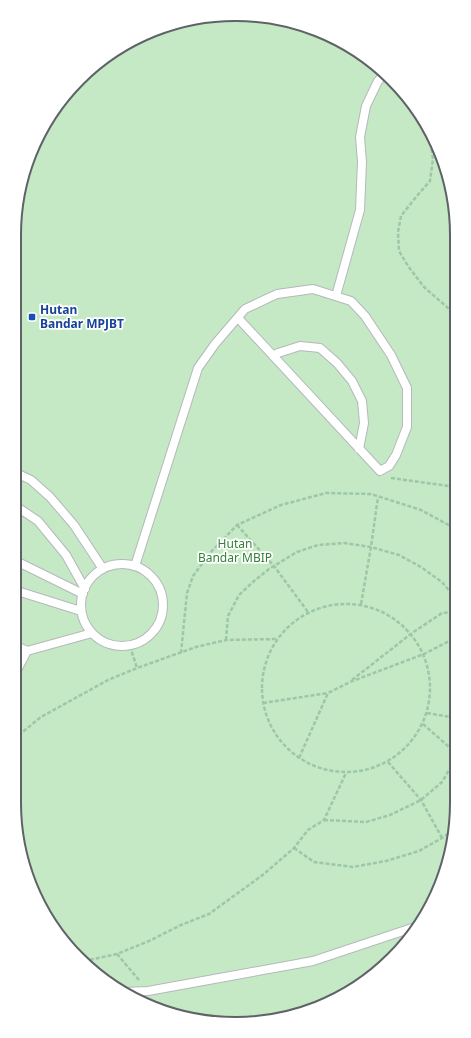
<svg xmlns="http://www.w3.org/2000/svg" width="471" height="1038" font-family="'Noto Sans',sans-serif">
	<rect width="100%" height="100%" fill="#f1efe8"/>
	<!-- green -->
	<path fill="#c5e8c5" d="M235,14l85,17 50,29 41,40 29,51 15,55 2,597 -17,84 -38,62 -56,45 -81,28 -72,-2 -68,-26 -56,-46 -43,-74 -12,-72v-503l13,-127 4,-21 48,-72 72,-48z"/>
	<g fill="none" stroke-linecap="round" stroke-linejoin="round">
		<defs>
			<path id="service" d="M336,296l24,-86 2,-48 -2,-25 6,-31 12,-25 7,-7
				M273,356l5,-3 22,-7 20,2 17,15 15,18 10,20 2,22 -5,26
				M14,472l17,8 19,17 24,28 29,44
				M14,505l24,16 28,34 19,34
				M14,560l69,34
				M81 605a41 41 0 1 1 82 0a41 41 0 1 1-82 0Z
				M135,566l63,-198 17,-24 30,-35 32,-15 36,-5 38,12 14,15 26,39 16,33v39l-11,28 -7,11 -9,5 -142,-153
				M14,590l67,21
				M14,645l13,6
				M14,676l13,-25 65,-18
				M123,992l25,-1 165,-30 102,-34"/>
		</defs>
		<!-- service casing -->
		<use href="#service" stroke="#b5b8bc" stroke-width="10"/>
		<!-- path -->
		<path stroke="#9cc7a9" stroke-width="2.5" stroke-dasharray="4 2" stroke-linecap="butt" d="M429,131l4,28 -3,22 -14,16 -15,19 -3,16 1,19 9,15 16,21 24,21 7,10
			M391,478l65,9
			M237,525l37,41 34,46
			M262 688a84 84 0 1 1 168 0a84 84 0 1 1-168 0Z
			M361,604l10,-57 7,-50
			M226,640l2,-24 11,-21 15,-14 15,-12 28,-17 21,-7 26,-2 27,4 28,8 22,12 21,15 14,17
			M130,646l7,22
			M181,653l6,-60 6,-17 17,-23 27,-28 44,-20 45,-12 45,1 50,16 35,19
			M352,680l60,-47 30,-20 14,-1
			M263,703l65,-10
			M427,713l30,5
			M423,724l34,30
			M14,739l27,-22 67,-37 29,-12 59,-21 30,-7 51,-1
			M299,758l29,-65 22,-11 74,-28 31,-16 1,-4
			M388,762l33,38 21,38
			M324,820l42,2 24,-7 31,-15 21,-18 15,-26
			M294,848l20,14 39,5 33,-6 33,-10 23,-13 9,-6
			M117,954l22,26
			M84,961l33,-7 32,-13 32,-16 28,-11 55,-40 30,-26 14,-18 16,-10 22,-47"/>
		<!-- service -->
		<use href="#service" stroke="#fff" stroke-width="8"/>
	</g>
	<!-- markers -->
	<rect fill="#1a4fb4" stroke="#fff" stroke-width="1.5" x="28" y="313" width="8" height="8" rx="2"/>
	<g text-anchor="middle" stroke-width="3.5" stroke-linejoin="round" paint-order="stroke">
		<!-- transit labels -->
		<g font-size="12" font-weight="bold" fill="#164399" stroke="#fff" text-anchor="start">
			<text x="40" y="314">Hutan<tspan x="40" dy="14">Bandar MPJBT</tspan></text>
		</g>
		<!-- park labels -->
		<g font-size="12" fill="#348238" stroke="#fff">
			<text x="235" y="548">Hutan<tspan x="235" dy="14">Bandar MBIP</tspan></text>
		</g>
	</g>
	<!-- crop -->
	<path d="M0 0H471V1038H0ZM235 21H236A214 214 0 0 1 450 235V803A214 214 0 0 1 236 1017H235A214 214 0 0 1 21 803V235A214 214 0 0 1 235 21Z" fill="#fff" fill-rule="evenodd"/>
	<path fill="none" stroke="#5f6368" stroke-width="2" d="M235 21H236A214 214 0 0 1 450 235V803A214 214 0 0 1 236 1017H235A214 214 0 0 1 21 803V235A214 214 0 0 1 235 21Z"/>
</svg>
